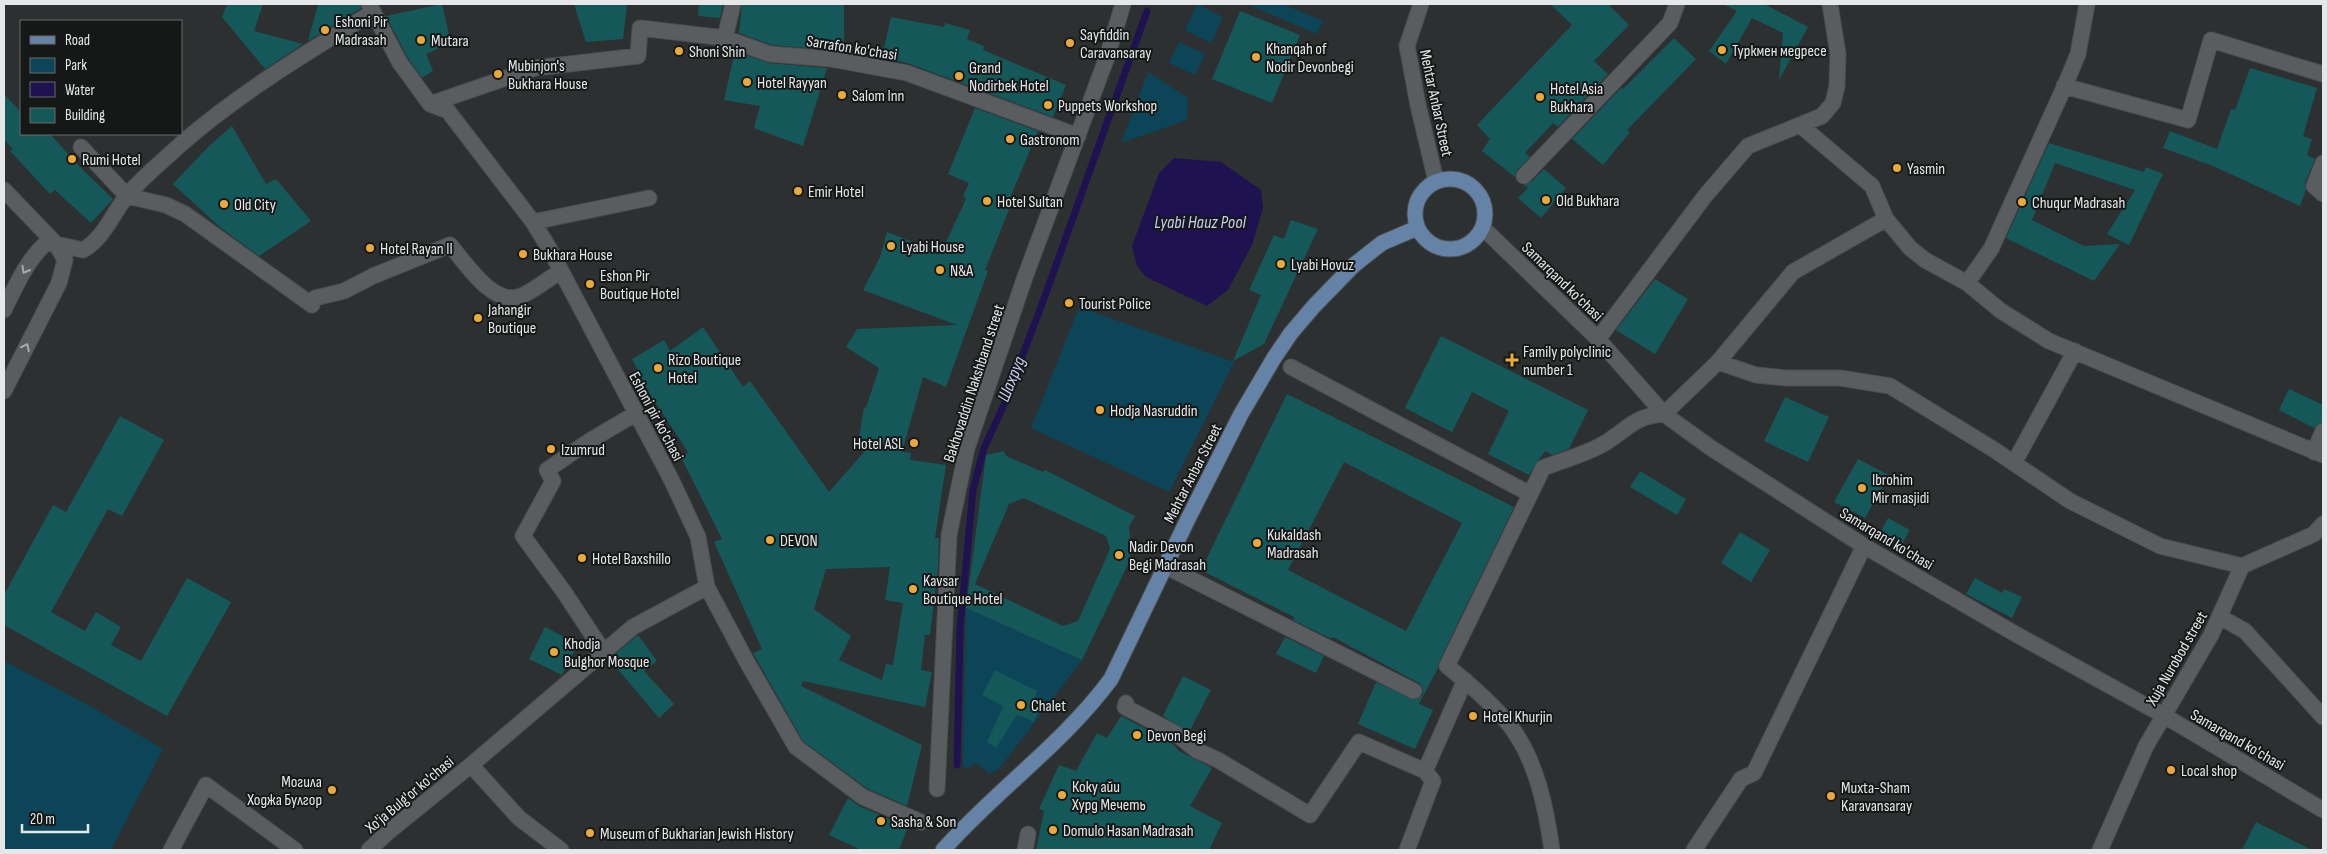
<svg xmlns="http://www.w3.org/2000/svg" width="2327" height="854" font-family="'Sofia Sans Condensed',sans-serif">
	<rect width="100%" height="100%" fill="#2d3031"/>
	<!-- green -->
	<path fill="#0b4557" d="M1197,4l26,13 -12,26 -26,-13z
		M1247,4h36l40,17 -6,13z
		M1179,42l26,12 -10,21 -26,-12z
		M1148,72l40,26 -1,22 -66,23z
		M1079,307l155,55 -65,130 -138,-64z
		M966,608l116,52 -83,109 -10,5 -13,-11 -9,5 -4,-2z
		M4,661l86,45 73,43 -52,101h-107z"/>
	<!-- water -->
	<path fill="#1f1250" d="M1174,158l47,4 40,28 2,18 -11,37 -24,45 -21,16 -61,-29 -9,-11 -5,-20 27,-73z"/>
	<g fill="none" stroke-linecap="round" stroke-linejoin="round">
		<!-- stream -->
		<path stroke="#1f1250" stroke-width="7" d="M957,765l3,-137 13,-138 11,-42 19,-41 42,-111 102,-285"/>
	</g>
	<!-- building -->
	<path fill="#155859" fill-rule="evenodd" d="M227,4h36l-9,27 49,13 -38,25 -43,-52z
		M318,4h42l1,4 -53,33z
		M442,4l9,39 -25,11 7,17 -11,7 -14,-20 -22,-42z
		M574,4h53l-4,35 -37,3z
		M699,4h24l-3,14 -22,-2z
		M742,4h102v45l-11,-1 -1,2 -60,-5 -33,-12z
		M1550,4h58l21,21 -35,36 14,13 -50,53 -5,-4 -28,30 5,4 -13,13 -2,7 -33,-26 8,-12 -13,-14 95,-100z
		M1723,4h41l44,23 -29,53 4,-47 -31,-15 -26,46 -17,-13 28,-40z
		M1240,11l60,24 -28,68 -60,-24z
		M891,17l53,10 1,-4 25,7 -3,9 17,7 -1,4 83,35 -13,32 -143,-53 -28,-7z
		M1674,38l22,21 -69,71 3,2 -27,33 -31,-26 50,-52 1,2z
		M735,51l34,12 58,5 -24,78 -49,-18 6,-22 -36,-6z
		M2250,68l67,20 -14,48 9,3 -5,16 8,4 -10,24 1,7 -6,16 -87,-40 -50,-18 7,-17 47,18 14,-40 4,1z
		M4,94l17,18v22h29l30,33 33,32 -22,24 -36,-33 -5,4 -40,-43 3,-2 -9,-9z
		M975,108l63,23 -28,67 3,1 -28,71 3,1 -42,116 -23,-10 -21,75 9,1 -1,7 36,5 -11,73h4l-1,30 -8,67h-5l-4,35 11,2 -7,35 -122,-26 -2,5 121,59 -15,61 -39,-17 -65,-48 -50,-88 9,-4 -48,-107 8,-3 -40,-80 6,-7 -37,-56 -19,-37 32,-19 6,11 33,-24 40,60 7,-6 79,111 42,-48 -12,-6 5,-31 2,1 13,-40 -33,-21 11,-18 100,-4 -94,-35 17,-33 7,-25 54,21 25,-54 -3,-3 6,-13 -21,-9zM890,567l-5,33 18,3 -10,62 -7,-1 -4,16 -43,-20 12,-24 -37,-27 12,-40z
		M232,126l34,58 10,-5 35,42 -52,35 -38,-28 -48,-44 36,-38z
		M2049,143l95,29 2,-5 17,7 -34,71 -22,-11 28,-44 -80,-27 -23,57 52,26 36,-2 -26,37 -88,-43z
		M1544,169l22,19 -25,30 -23,-20 10,-10 -4,-3 7,-3z
		M1291,220l27,9 -54,115 -31,17 28,-66 -12,-5 25,-55 10,4z
		M1655,279l33,20 -33,55 -39,-24z
		M1441,336l147,74 -19,39 -17,6 -7,-4 -16,24 -41,-21 21,-43 -37,-19 -20,40 -47,-24z
		M2289,389l34,16 -1,17 -8,6 -35,-18z
		M1287,394l227,113 -75,155 -1,6 -19,36 14,6 -18,39 -57,-25 18,-42 38,18 9,-5 -1,-9 -3,-3 -86,-46 -1,2 -39,-19 1,-3 -93,-47zM1344,462l118,61 -56,108 -118,-61z
		M1785,397l44,20 -21,45 -44,-21z
		M120,416l44,24 -42,76 -14,-7 -57,103 34,19 11,-19 25,15 -10,18 30,16 46,-83 44,24 -64,114 -163,-91v-30l49,-90 13,7z
		M1004,451l2,5 37,16 2,-2 90,46 -6,11 2,17 -1,16 -48,100 -116,-52 20,-153zM1024,498l82,38 4,13 -32,72 -15,5 -88,-42 34,-80z
		M1858,459l31,16 -24,43 -31,-16z
		M1640,471l46,28 -9,16 -47,-28z
		M1888,518l22,12 -11,19 -21,-12z
		M1740,532l30,18 -19,32 -30,-19z
		M1975,578l27,15 2,-4 18,8 -10,21 -46,-24z
		M545,627l33,17 -16,31 -33,-16z
		M638,635l19,26 -13,10 30,33 -15,14 -50,-59z
		M1285,637l39,19 -8,17 -40,-19z
		M995,670l42,21 -3,10 7,3 -7,18 -17,-7 -21,33 -9,-6 16,-36 -21,-11z
		M1183,676l28,14 -22,42 -26,-16z
		M1121,716l49,25 9,10 33,17 -22,38 32,17 -13,27h-173l8,-39 -5,-2 20,-44 17,6 21,-38 10,5z
		M848,798l11,8 49,21 -9,23h-38l-32,-15z
		M2256,822l56,28h-70z"/>
	<g fill="none" stroke-linecap="round" stroke-linejoin="round">
		<defs>
			<path id="minor" d="M369,4l31,59 30,41 18,7 85,111 16,26 123,233 26,56 9,50 40,75 49,85 67,50 58,25
				M1421,4l-14,42 11,59 18,76
				M725,38l8,-34
				M2064,86l124,34 23,-80 112,34
				M430,104l105,-36 103,-12 2,-28 85,10 45,16 61,5 76,14 171,63
				M1800,125l72,61 14,33 24,29 15,12 42,23 34,28 48,30 274,114
				M81,147l46,49 39,9 19,9 127,91 3,-7 29,-7 29,-15 77,-31c15,17 41,59 68,52 12,-3 31,-19 43,-26
				M2323,163l-9,23 9,8
				M1524,176l146,-153 7,-19
				M4,190l52,54 9,16 -6,23 -55,108
				M533,222l116,-24
				M1483,228l115,111 66,75 47,34 153,98 148,86 151,83 160,95
				M1967,283l24,-34 75,-166 12,-29 9,-50
				M4,310c12,-25 23,-50 43,-68l36,8c20,-11 29,-35 43,-53 14,-18 38,-37 55,-53 58,-51 127,-92 192,-132
				M1598,339l107,-143 43,-50 74,-30 11,-13 4,-17 1,-32 -8,-50
				M1718,362l38,13 30,3h54l50,8 103,63 77,52 90,45 82,20
				M1291,367l239,127
				M2314,452l9,-21
				M2014,463l61,-112
				M1165,566l249,125
				M2220,617l25,14 78,86
				M603,651l-39,-59 -41,-56 30,-55 -6,-11 44,-30 44,-26
				M1126,703l-1,4 50,26 21,17 22,10 92,55 49,-73 66,29 40,-91
				M471,765l48,53 42,32
				M937,789l12,-254 18,-87 58,-171 82,-220 16,-53
				M171,850l35,-65 89,65
				M369,850l17,-16 85,-69 162,-138 74,-40
				M1025,850l3,-16
				M1407,850l26,-69 -8,-10
				M1552,850c-6,-42 -15,-88 -41,-123 -16,-21 -44,-45 -64,-61l96,-198c20,-8 44,-14 62,-25 24,-15 29,-27 59,-29l54,-52 75,-90 93,-53
				M1694,850l47,-71 13,-6 110,-227
				M2100,850l46,-104 65,-111 31,-69 72,-32 9,-10"/>
			<path id="major" d="M1415 214a35 35 0 1 1 70 0a35 35 0 1 1-70 0Z
				M943,850c53,-60 120,-106 168,-171l75,-156 55,-109 33,-56 17,-25 23,-27 40,-41 28,-22 35,-15"/>
		</defs>
		<!-- minor casing -->
		<use href="#minor" stroke="#4b4e4f" stroke-width="17"/>
		<!-- major casing -->
		<use href="#major" stroke="#4b4e4f" stroke-width="17"/>
		<!-- minor -->
		<use href="#minor" stroke="#5a5d5f" stroke-width="15"/>
		<!-- major -->
		<use href="#major" stroke="#6582a7" stroke-width="15"/>
	</g>
	<!-- one-way arrows -->
	<defs><path id="oneway-chevron" d="M-2-3.5L2.5 0L-2 3.5" fill="none" stroke-width="1.6" stroke-linecap="round" stroke-linejoin="round" transform="scale(1.25)"/></defs>
	<g stroke="#a6a9aa">
		<use href="#oneway-chevron" transform="translate(25 270) rotate(120)"/>
		<use href="#oneway-chevron" transform="translate(26 347) rotate(-63)"/>
	</g>
	<!-- markers -->
	<g fill="#eba93a" stroke="#161818" stroke-width="2">
		<circle cx="325" cy="30" r="5"/>
		<circle cx="421" cy="40" r="5"/>
		<circle cx="1070" cy="43" r="5"/>
		<circle cx="1722" cy="50" r="5"/>
		<circle cx="679" cy="51" r="5"/>
		<circle cx="1256" cy="57" r="5"/>
		<circle cx="498" cy="74" r="5"/>
		<circle cx="959" cy="76" r="5"/>
		<circle cx="747" cy="82" r="5"/>
		<circle cx="842" cy="95" r="5"/>
		<circle cx="1540" cy="97" r="5"/>
		<circle cx="1048" cy="105" r="5"/>
		<circle cx="1010" cy="139" r="5"/>
		<circle cx="72" cy="159" r="5"/>
		<circle cx="1897" cy="168" r="5"/>
		<circle cx="798" cy="191" r="5"/>
		<circle cx="1546" cy="200" r="5"/>
		<circle cx="987" cy="201" r="5"/>
		<circle cx="2022" cy="202" r="5"/>
		<circle cx="224" cy="204" r="5"/>
		<circle cx="891" cy="246" r="5"/>
		<circle cx="370" cy="248" r="5"/>
		<circle cx="523" cy="254" r="5"/>
		<circle cx="1281" cy="264" r="5"/>
		<circle cx="940" cy="270" r="5"/>
		<circle cx="590" cy="284" r="5"/>
		<circle cx="1069" cy="303" r="5"/>
		<circle cx="478" cy="318" r="5"/>
		<path d="M1509.5 352.5h5v5h5v5h-5v5h-5v-5h-5v-5h5z"/>
		<circle cx="658" cy="368" r="5"/>
		<circle cx="1100" cy="410" r="5"/>
		<circle cx="914" cy="443" r="5"/>
		<circle cx="551" cy="449" r="5"/>
		<circle cx="1862" cy="488" r="5"/>
		<circle cx="770" cy="540" r="5"/>
		<circle cx="1257" cy="543" r="5"/>
		<circle cx="1119" cy="555" r="5"/>
		<circle cx="582" cy="558" r="5"/>
		<circle cx="913" cy="589" r="5"/>
		<circle cx="554" cy="652" r="5"/>
		<circle cx="1021" cy="705" r="5"/>
		<circle cx="1473" cy="716" r="5"/>
		<circle cx="1137" cy="735" r="5"/>
		<circle cx="2171" cy="770" r="5"/>
		<circle cx="332" cy="790" r="5"/>
		<circle cx="1062" cy="795" r="5"/>
		<circle cx="1831" cy="796" r="5"/>
		<circle cx="881" cy="821" r="5"/>
		<circle cx="1053" cy="830" r="5"/>
		<circle cx="590" cy="833" r="5"/>
	</g>
	<g text-anchor="middle" stroke-width="4" stroke-linejoin="round" paint-order="stroke">
		<!-- poi labels -->
		<g font-size="16" fill="#e5e7e8" stroke="#161818" text-anchor="start">
			<text x="335" y="27">Eshoni Pir<tspan x="335" dy="18">Madrasah</tspan></text>
			<text x="1080" y="40">Sayfiddin<tspan x="1080" dy="18">Caravansaray</tspan></text>
			<text x="431" y="46">Mutara</text>
			<text x="1266" y="54">Khanqah of<tspan x="1266" dy="18">Nodir Devonbegi</tspan></text>
			<text x="1732" y="56">Туркмен медресе</text>
			<text x="689" y="57">Shoni Shin</text>
			<text x="508" y="71">Mubinjon's<tspan x="508" dy="18">Bukhara House</tspan></text>
			<text x="969" y="73">Grand<tspan x="969" dy="18">Nodirbek Hotel</tspan></text>
			<text x="757" y="88">Hotel Rayyan</text>
			<text x="1550" y="94">Hotel Asia<tspan x="1550" dy="18">Bukhara</tspan></text>
			<text x="852" y="101">Salom Inn</text>
			<text x="1058" y="111">Puppets Workshop</text>
			<text x="1020" y="145">Gastronom</text>
			<text x="82" y="165">Rumi Hotel</text>
			<text x="1907" y="174">Yasmin</text>
			<text x="808" y="197">Emir Hotel</text>
			<text x="1556" y="206">Old Bukhara</text>
			<text x="997" y="207">Hotel Sultan</text>
			<text x="2032" y="208">Chuqur Madrasah</text>
			<text x="234" y="210">Old City</text>
			<text x="901" y="252">Lyabi House</text>
			<text x="380" y="254">Hotel Rayan II</text>
			<text x="533" y="260">Bukhara House</text>
			<text x="1291" y="270">Lyabi Hovuz</text>
			<text x="950" y="276">N&amp;A</text>
			<text x="600" y="281">Eshon Pir<tspan x="600" dy="18">Boutique Hotel</tspan></text>
			<text x="1079" y="309">Tourist Police</text>
			<text x="488" y="315">Jahangir<tspan x="488" dy="18">Boutique</tspan></text>
			<text x="1523" y="357">Family polyclinic<tspan x="1523" dy="18">number 1</tspan></text>
			<text x="668" y="365">Rizo Boutique<tspan x="668" dy="18">Hotel</tspan></text>
			<text x="1110" y="416">Hodja Nasruddin</text>
			<text x="904" y="449" text-anchor="end">Hotel ASL</text>
			<text x="561" y="455">Izumrud</text>
			<text x="1872" y="485">Ibrohim<tspan x="1872" dy="18">Mir masjidi</tspan></text>
			<text x="1267" y="540">Kukaldash<tspan x="1267" dy="18">Madrasah</tspan></text>
			<text x="780" y="546">DEVON</text>
			<text x="1129" y="552">Nadir Devon<tspan x="1129" dy="18">Begi Madrasah</tspan></text>
			<text x="592" y="564">Hotel Baxshillo</text>
			<text x="923" y="586">Kavsar<tspan x="923" dy="18">Boutique Hotel</tspan></text>
			<text x="564" y="649">Khodja<tspan x="564" dy="18">Bulghor Mosque</tspan></text>
			<text x="1031" y="711">Chalet</text>
			<text x="1483" y="722">Hotel Khurjin</text>
			<text x="1147" y="741">Devon Begi</text>
			<text x="2181" y="776">Local shop</text>
			<text x="322" y="787" text-anchor="end">Могила<tspan x="322" dy="18">Ходжа Булгор</tspan></text>
			<text x="1072" y="792">Коку айи<tspan x="1072" dy="18">Хурд Мечеть</tspan></text>
			<text x="1841" y="793">Muxta-Sham<tspan x="1841" dy="18">Karavansaray</tspan></text>
			<text x="891" y="827">Sasha &amp; Son</text>
			<text x="1063" y="836">Domulo Hasan Madrasah</text>
			<text x="600" y="839">Museum of Bukharian Jewish History</text>
		</g>
		<!-- street labels -->
		<g font-size="16" fill="#e5e7e8" stroke="#161818">
			<text transform="translate(852 47) rotate(9)" y="6">Sarrafon ko'chasi</text>
			<text transform="translate(1437 103) rotate(78)" y="6">Mehtar Anbar Street</text>
			<text transform="translate(1563 281) rotate(44)" y="6">Samarqand ko'chasi</text>
			<text transform="translate(973 383) rotate(-72)" y="6">Bakhovaddin Nakshband street</text>
			<text transform="translate(657 416) rotate(62)" y="6">Eshoni pir ko'chasi</text>
			<text transform="translate(1192 473) rotate(-63)" y="6">Mehtar Anbar Street</text>
			<text transform="translate(1887 538) rotate(31)" y="6">Samarqand ko'chasi</text>
			<text transform="translate(2176 658) rotate(-60)" y="6">Xuja Nurobod street</text>
			<text transform="translate(2238 739) rotate(30)" y="6">Samarqand ko'chasi</text>
			<text transform="translate(409 794) rotate(-40)" y="6">Xo'ja Bulg'or ko'chasi</text>
		</g>
		<!-- water labels -->
		<g font-size="18" font-style="italic" fill="#cacaf2" stroke="#161818">
			<text x="1200" y="228">Lyabi Hauz Pool</text>
			<text transform="translate(1011 379) rotate(-68)" y="6">Шахруд</text>
		</g>
	</g>
	<!-- border -->
	<rect width="2327" height="854" fill="none" stroke="#e5e7e8" stroke-width="10"/>
	<!-- legend -->
	<rect x="20" y="20" width="162" height="115" fill="#161818" stroke="#696b6b"/>
	<rect x="30" y="36" width="25" height="8" fill="#6582a7" stroke="#696b6b"/>
	<text x="65" y="45" font-size="15" fill="#e5e7e8">Road</text>
	<rect x="30" y="58" width="25" height="15" fill="#0b4557" stroke="#696b6b"/>
	<text x="65" y="70" font-size="15" fill="#e5e7e8">Park</text>
	<rect x="30" y="82" width="25" height="15" fill="#1f1250" stroke="#696b6b"/>
	<text x="65" y="95" font-size="15" fill="#e5e7e8">Water</text>
	<rect x="30" y="108" width="25" height="15" fill="#155859" stroke="#696b6b"/>
	<text x="65" y="120" font-size="15" fill="#e5e7e8">Building</text>
	<!-- scale -->
	<path d="M22 824v8h66v-8" fill="none" stroke="#e5e7e8" stroke-width="2.5"/>
	<text x="30" y="824" font-size="15" fill="#e5e7e8" stroke="#161818" stroke-width="4" paint-order="stroke">20 m</text>
</svg>
